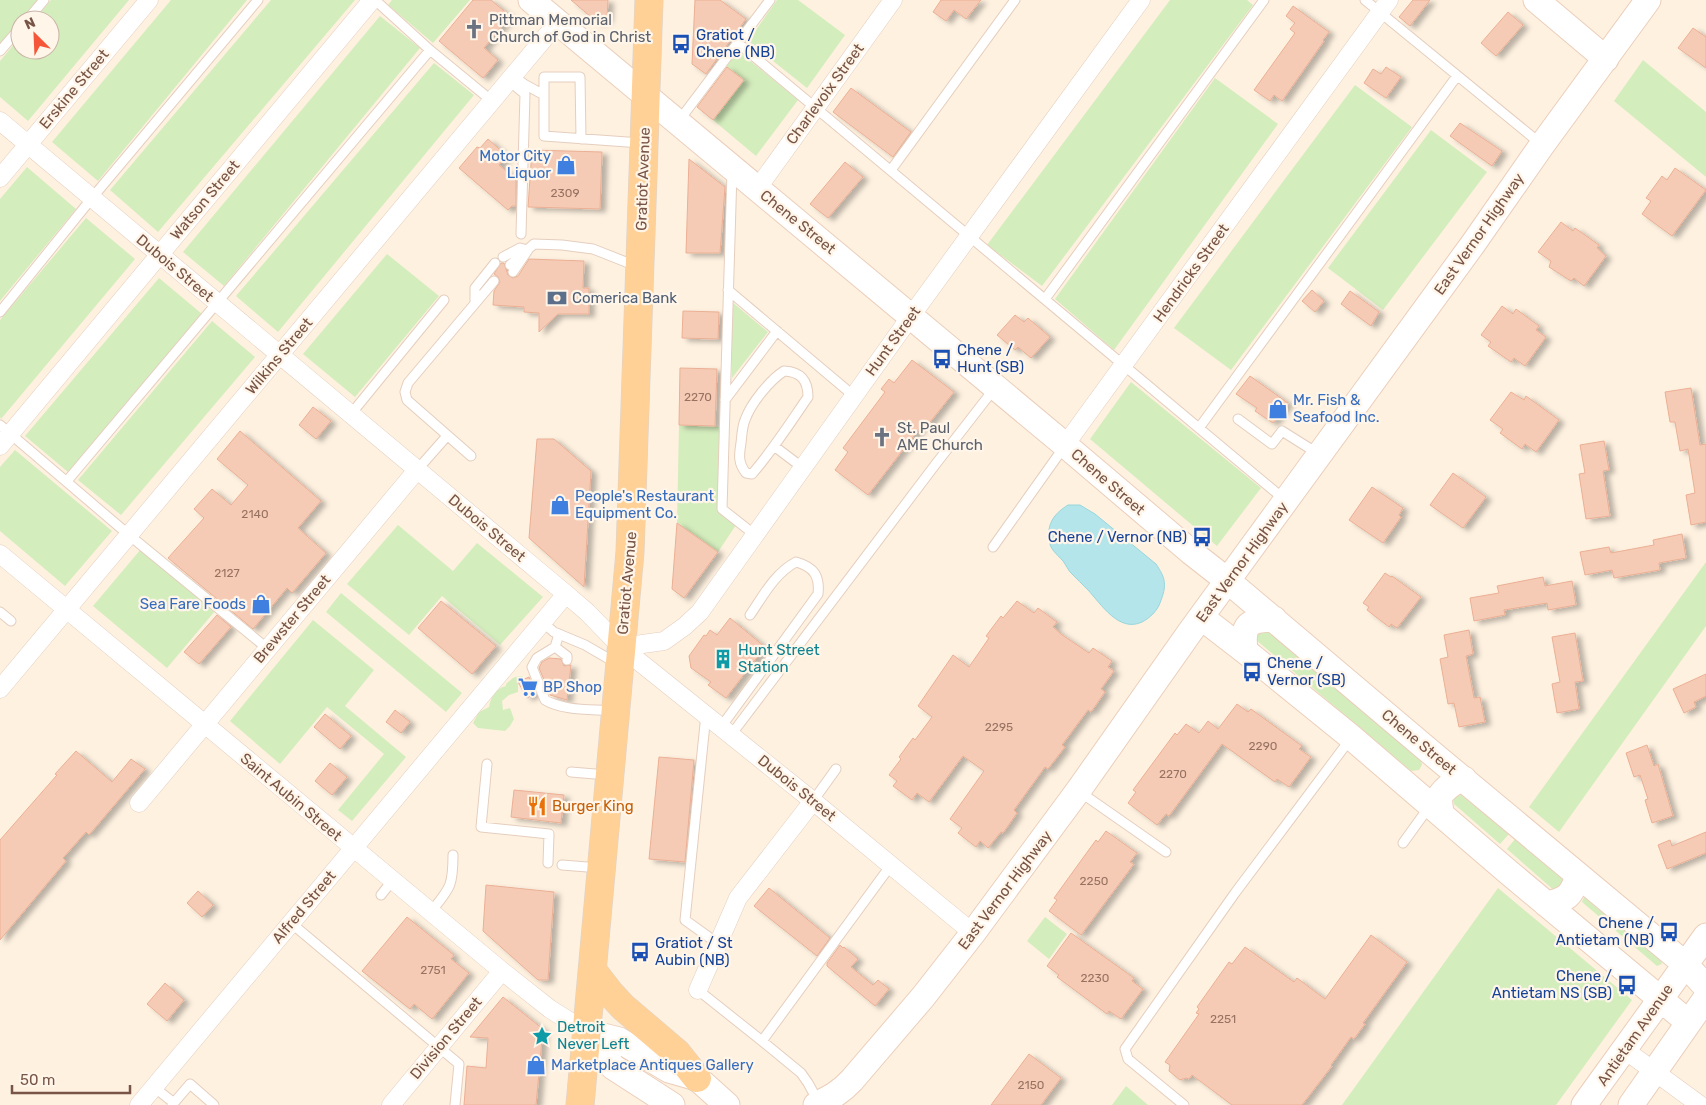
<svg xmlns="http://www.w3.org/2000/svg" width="1706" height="1105" font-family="Rubik,sans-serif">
	<defs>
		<filter id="shadow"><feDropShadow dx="5.5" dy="3" stdDeviation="2.5" flood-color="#0004"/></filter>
	</defs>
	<rect width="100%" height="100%" fill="#fef1e0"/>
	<!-- green -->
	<path fill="#d4edbd" d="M0,0h38l-38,46z
		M51,0h78l-101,121 -28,-24v-36l20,-24v13h30v-30h-16z
		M171,0h76l-149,181 -46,-39z
		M271,0h84l-197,232 -48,-42z
		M392,0h78l-37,43 -45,-38z
		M777,0h21l47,35 -38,53 -59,-47z
		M1170,0h77l6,5 -211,281 -55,-41z
		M380,16l40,32 -196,238 -41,-34z
		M738,51l60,49 -42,56 -43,-36 31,-40 -18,-13z
		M1643,60l63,52v65l-92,-76z
		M434,63l40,32 -196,237 -42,-36z
		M1215,78l63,46 -164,226 -59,-51z
		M1355,85l57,42 -181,243 -57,-42z
		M1431,130l56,42 -104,138 -55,-42z
		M27,167l49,42 -76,92v-102z
		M86,218l49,41 -134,160 -1,-2v-97z
		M387,254l52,42 -84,101 -52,-43z
		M159,278l43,36 -134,158 -43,-36z
		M732,302l36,30 -36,46z
		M212,321l43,36 -134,158 -43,-35z
		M1131,382l130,106 -44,58 -127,-107z
		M679,425l45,2 -2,82 16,13 -20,30 -41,-29z
		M15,450l97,81 -47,55 -65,-55v-64z
		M398,525l55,46 24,-28 66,54 -43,48 -58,-49 -33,39 -62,-51z
		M141,549l74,62 -48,57 -74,-62z
		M1706,562v64l-147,206 -30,-25z
		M341,593l121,100 -16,19 -120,-100z
		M313,620l61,50 -29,36 61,51 -54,64 -14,-11 46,-56 -57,-47 -47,57 -50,-43z
		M1264,628l157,132 1,5 -3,5 -8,1 -156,-132 3,-10z
		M518,676h5l-2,4 -3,3v9l-9,3 -7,6 1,9 7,-2 4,11 -4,7 -5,5 -27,-3 -5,-5 6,-11 10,-5c2,-10 6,-18 17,-21v-2l7,-6z
		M1461,795l48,39 -9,10 -46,-40 -1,-6z
		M1515,839l52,43 -11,10 -49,-43z
		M1498,888l134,112 -76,105h-214z
		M1584,897l77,64 1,3 -5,2 -75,-64z
		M1045,917l22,17 -18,25 -22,-18z
		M1126,1086l22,19h-36z"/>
	<!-- water -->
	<path fill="#b3e5ea" stroke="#98d6dc" d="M1068,505h12l15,9 61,50c10,15 11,21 4,39 -3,8 -10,15 -18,19 -23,11 -41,-18 -54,-32 -6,-6 -11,-11 -17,-17 -3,-3 -5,-8 -8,-12 -7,-8 -13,-11 -14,-22 -2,-16 6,-26 19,-34z"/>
	<!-- building -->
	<path fill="#f6cbb5" stroke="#ebaf94" filter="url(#shadow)" d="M473,0h18l19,16 -26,32 14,12 -15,18 -44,-37z
		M571,0h37l-1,19 -9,4z
		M695,0h25l26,19 -40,55 -14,-10z
		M941,0h40l-15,19 -12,-9 -8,11 -13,-9z
		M1413,0h17l-20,26 -11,-9z
		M1293,6l36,26 -6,8 1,1 -42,60 -8,-6 -4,6 -16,-11 41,-57 -5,-4 5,-6 -9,-7z
		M1508,12l15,13 -27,31 -15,-13z
		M1693,28l13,9v31l-28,-20z
		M727,67l17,13 -31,40 -16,-13z
		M1386,67l15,10 -15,21 -22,-15 9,-14 8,5z
		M851,88l60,44 -18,25 -60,-45z
		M1460,123l42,28 -10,15 -42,-30z
		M488,139l19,17 -8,9 17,14v27h-4l-4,4 -49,-42 18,-21 3,1z
		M532,150l70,2 -2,57 -72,-2z
		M689,159l36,28 -5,66h-34z
		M845,162l18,15 -35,41 -18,-14z
		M1675,168l31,22 -34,46 -30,-22 9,-13 -5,-3 16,-22 5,4z
		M1561,222l12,9 2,-3 24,17 -2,3 9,8 -22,30 -10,-8 -3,3 -22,-14 2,-6 -13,-9z
		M529,259l55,2 -1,27h6v26h-31l-19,18v-19l-15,-1v-5l-31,-2 1,-14 6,-9 -2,-5 -4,-3 7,-11h3l4,12 5,3 5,-2z
		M1312,290l12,11 -9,11 -13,-11z
		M1350,291l29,21 -8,14 -30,-22z
		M1502,306l11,8 3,-5 23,17 -3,4 10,7 -21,29 -11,-8 -3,4 -23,-16 3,-4 -10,-7z
		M683,311l36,1 -1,27 -36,-1z
		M1015,315l9,7 4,-4 22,19 -19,21 -13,-11 -3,3 -18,-15z
		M912,360l42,32 -27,34 -3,-3 -56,72 -33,-25 13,-18 -5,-4 42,-56 -4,-3 8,-10 5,4z
		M680,368l37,1 -2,57 -36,-1z
		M1250,376l38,27 -15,20 -18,-12 2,-3 -21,-14z
		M1691,388l9,57 6,-1v78l-15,3 -5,-30 9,-2 -7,-44 -8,2 -5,-29h-5l-5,-30z
		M1511,392l13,8 2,-4 33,24 -23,32 -11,-8 -3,5 -22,-16 3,-4 -13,-9z
		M313,407l18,14 -15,18 -17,-14z
		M240,431l81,70 -23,27 28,25 -34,40 -5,-5 -34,41 -85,-71 36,-40 -10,-9 18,-20 19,16 17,-20 -31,-26z
		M537,439h17l37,32 -7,116 -55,-49z
		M1604,441l5,29 -6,1 7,45 -24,3 -7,-45 6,-1 -5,-28z
		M1453,473l33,24 -23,31 -33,-23z
		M1372,487l31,21 -4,7 2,2 -18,26 -34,-23z
		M677,523l41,29 -34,46 -12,-9z
		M1682,534l4,24 -27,5 1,7 -46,8 -2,-8 -27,5 -5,-23 29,-5 2,6 43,-8 -1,-5z
		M1385,573l6,4 1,-1 29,21 -24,31 -6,-4 -2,3 -22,-17 2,-3 -6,-4z
		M1543,577l2,9 27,-5 4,24 -28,5 -1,-7 -43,7 1,5 -31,6 -4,-23 29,-5 -2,-7z
		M441,601l55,45 -24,28 -54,-46z
		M1017,601l17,12 4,-5 19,14 -4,5 8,7 28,19 4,-5 19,13 -4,6 6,4 -13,18 4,3 -14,20 -3,-2 -26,35 3,2 -17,22 -3,-2 -31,43 3,3 -14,20 -2,-1 -13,16 -8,-7 -4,6 -18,-14 4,-5 -12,-9 34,-48 -21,-15 -34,46 -12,-9 -5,7 -19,-14 4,-5 -8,-6 12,-16 -2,-2 14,-19 2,2 17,-23 -14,-11 35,-51 16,12 20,-29 -3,-2 15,-20 2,2z
		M217,615l14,12 -32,37 -15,-12z
		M730,618l35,29 -39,51 -18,-13 3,-3 -20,-14 -2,-12 15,-21 2,1 4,-6 7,5z
		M1469,630l4,24 -7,2 8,42 6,-1 5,25 -26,5 -5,-24 -6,1 -8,-45 8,-2 -4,-22z
		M1575,633l8,48 -8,1 4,27 -22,4 -5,-29 8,-2 -8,-45z
		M549,658l12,1 3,7 7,-1 -4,35 -17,-5v-9l-3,1 -8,-19 3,-6z
		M1706,674v22l-12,6 2,5 -12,6 -11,-24z
		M529,677l7,16 -9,5 -9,-16z
		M1237,704l11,8 3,-3 51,37 -3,3 12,8 -22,30 -12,-8 -2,3 -53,-38 -53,72 -3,-2 -9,11 -29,-22 8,-11 -3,-2 42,-57 2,2 9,-11 13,9 9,-12 10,8z
		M395,710l15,12 -9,11 -15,-11z
		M325,714l26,22 -11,13 -26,-22z
		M1647,745l7,21 4,-2 15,52 -21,7 -7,-23 3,-1 -8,-24 -6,2 -8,-24z
		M76,751l36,31 19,-23 14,10 -56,66 -3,-3 -23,26 3,3 -66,79v-100l57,-65 -2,-1z
		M659,757l35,3 -9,102 -36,-3z
		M330,763l17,14 -15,18 -17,-14z
		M514,790l50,5 -3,28 -50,-6z
		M1106,831l31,22 -7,9 4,2 -53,71 -32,-24 8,-11 -3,-2 26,-36 16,-22 2,2z
		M1706,832v21l-39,16 -9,-24 12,-5 2,6z
		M486,885l68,7 -6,88h-10l-55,-49z
		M769,888l61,50 -13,18 -63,-50z
		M198,891l15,14 -11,12 -15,-14z
		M407,917l47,38 -3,4 18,14 -37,46 -18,-15 -4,5 -48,-38z
		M1071,933l63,45 -2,3 11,8 -22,30 -12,-8 -2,3 -50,-37 2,-2 -12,-9z
		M1371,935l36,27 -44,61 2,1 -11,15 -3,-2 -20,28 1,1 -30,39h-70l-40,-30 -3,4 -3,-1 -6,2 -11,-9 1,-6 -5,-3 34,-48 -3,-1 3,-4 -2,-2 32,-45 3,2 13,-17 49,35 3,-4 28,21z
		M840,945l3,3 1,-1 14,12 -7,8 22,18 5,-5 11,9 -14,17 -48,-40v-3z
		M165,983l19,17 -17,21 -20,-17z
		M503,997l40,32 -7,76h-72l3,-39 19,2 2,-30 -18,-1z
		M1029,1054l32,24 -20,27h-50z"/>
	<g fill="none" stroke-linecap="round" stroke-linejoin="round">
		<defs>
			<path id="lane" d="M375,0l55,50 62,51
				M1365,0l176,144
				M27,20l17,-20
				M738,43l547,457
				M0,51l20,-23
				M513,76l11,8 20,11v41l97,7
				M509,81l16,13 -4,140
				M544,95v-18h36l1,62
				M678,122l92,-122
				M891,170l124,-170
				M732,171l-10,338 33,26
				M503,257l17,-9 8,2 -15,22
				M510,265l24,-21 28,1 31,4 43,17
				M728,290l126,106
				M1045,299l219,-299
				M475,303v-15l20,-25
				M0,312l92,-114 166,-198
				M784,371c17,1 24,9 24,26 -18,26 -35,53 -56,77l-6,-1c-8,-10 -7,-18 -5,-30 1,-8 1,-16 4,-23 6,-17 25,-40 39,-49z
				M725,400l52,-69
				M351,414l93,-114
				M1238,419l34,25 10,-13 35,22
				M0,425l129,110 139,114
				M1199,428l258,-352
				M774,446l29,22
				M471,456l-64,-56 -2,-8 3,-9 86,-102
				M417,470l30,-34
				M67,481l363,-431
				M993,547l71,-100
				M0,612l11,9
				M542,622l12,10 31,13 31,18
				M559,634l-4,13 -18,11 -5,9 13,33c19,11 46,9 68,11
				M555,647l12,9v4
				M706,714l-21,206 32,23
				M721,727l97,-133c2,-18 -4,-27 -22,-32 -21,11 -33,34 -46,53
				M731,735l204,-270 59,-76
				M487,764l-6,63 68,7 -1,29
				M571,772l36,3
				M1080,792l86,60
				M813,801l23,-32
				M1403,843l26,-36
				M562,865l38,3
				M381,895l11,-14
				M430,913c20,-25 23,-26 23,-58
				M291,923l168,141 -4,41
				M698,990l64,51 39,32 7,10 11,20
				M762,1041l129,-176
				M154,1087l20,16
				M172,1105l18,-21 24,21
				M1184,1105l-56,-46 -3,-10 110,-156 116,-155"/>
			<path id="street" d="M0,121l566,473 21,18 34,35 192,154 160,132
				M0,178l149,-178
				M757,189l136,-189
				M1065,445l324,-445
				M0,446l372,-446
				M0,554l502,417 48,38 37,23
				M621,647l43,-6 21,-15 15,-14 211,-296 230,-316
				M0,689l558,-667
				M139,803l278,-333
				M698,990l40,-92 75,-97
				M1625,1050l75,55
				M139,1105l427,-511
				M391,1105l111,-134"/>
			<path id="secondary" d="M531,0l534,445 126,107 37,29 206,174 251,209 21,23
				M1536,0l70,59
				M1201,617l44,34 106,86 156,134 181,151
				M1245,651c-3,-27 3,-31 29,-32
				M1441,813l-2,-16c7,-10 13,-14 25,-18
				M1546,904c21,-4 26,-8 32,-29
				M587,1032l32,8 50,30 28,8 30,27
				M587,1032l26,35 59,38
				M816,1105c15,-8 24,-12 36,-25l71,-83 50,-64 105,-142 112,-159 283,-388 69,-99 106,-145
				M1584,1105l122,-169
				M1631,1105l75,-107"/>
			<path id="primary" d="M593,971l17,22 13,14 54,46 20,25
				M580,1105l50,-553 19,-552"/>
		</defs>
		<!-- lane casing -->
		<use href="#lane" stroke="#e5cebe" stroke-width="11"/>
		<!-- street casing -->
		<use href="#street" stroke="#e5cebe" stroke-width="19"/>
		<!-- secondary casing -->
		<use href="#secondary" stroke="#ebceba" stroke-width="27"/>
		<!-- primary casing -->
		<use href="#primary" stroke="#dcd3cf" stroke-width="29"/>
		<!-- lane -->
		<use href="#lane" stroke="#fff" stroke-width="9"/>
		<!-- street -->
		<use href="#street" stroke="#fff" stroke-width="18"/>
		<!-- secondary -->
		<use href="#secondary" stroke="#fff" stroke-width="25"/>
		<!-- primary -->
		<use href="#primary" stroke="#ffd196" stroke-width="28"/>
	</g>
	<!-- icons -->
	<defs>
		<symbol id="church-bare" viewBox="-9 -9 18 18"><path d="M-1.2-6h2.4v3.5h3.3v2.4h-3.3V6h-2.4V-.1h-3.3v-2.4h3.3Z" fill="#6b7280" stroke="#fff5e8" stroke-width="2.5" paint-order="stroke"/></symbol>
		<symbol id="bus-bare" viewBox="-9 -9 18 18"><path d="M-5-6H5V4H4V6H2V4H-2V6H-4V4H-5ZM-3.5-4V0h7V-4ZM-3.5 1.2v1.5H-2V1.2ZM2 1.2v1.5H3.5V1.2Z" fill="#1a4fb4" stroke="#fff5e8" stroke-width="2.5" paint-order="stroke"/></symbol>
		<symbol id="shop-bare" viewBox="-9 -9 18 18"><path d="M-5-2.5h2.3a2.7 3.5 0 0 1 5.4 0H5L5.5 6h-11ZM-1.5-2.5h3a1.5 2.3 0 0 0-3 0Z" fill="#3f7fe0" stroke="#fff5e8" stroke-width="2.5" paint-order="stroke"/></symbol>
		<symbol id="bank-bare" viewBox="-9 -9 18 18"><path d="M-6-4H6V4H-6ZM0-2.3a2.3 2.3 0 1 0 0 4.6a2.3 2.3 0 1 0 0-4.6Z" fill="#5c6f8a" stroke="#fff5e8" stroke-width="2.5" paint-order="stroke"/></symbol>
		<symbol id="building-bare" viewBox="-9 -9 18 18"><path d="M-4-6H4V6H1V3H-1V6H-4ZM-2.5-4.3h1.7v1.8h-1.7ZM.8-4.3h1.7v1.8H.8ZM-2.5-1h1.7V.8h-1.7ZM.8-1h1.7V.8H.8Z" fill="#0f9aa8" stroke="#fff5e8" stroke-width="2.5" paint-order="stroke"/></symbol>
		<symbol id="supermarket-bare" viewBox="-9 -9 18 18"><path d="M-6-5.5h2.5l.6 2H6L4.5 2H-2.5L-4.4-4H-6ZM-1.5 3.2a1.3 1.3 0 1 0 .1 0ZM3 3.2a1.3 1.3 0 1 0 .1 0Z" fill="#3f7fe0" stroke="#fff5e8" stroke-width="2.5" paint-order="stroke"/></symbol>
		<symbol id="restaurant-bare" viewBox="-9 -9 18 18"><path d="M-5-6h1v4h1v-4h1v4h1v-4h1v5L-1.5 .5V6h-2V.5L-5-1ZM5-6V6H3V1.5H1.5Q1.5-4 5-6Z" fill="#e8710a" stroke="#fff5e8" stroke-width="2.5" paint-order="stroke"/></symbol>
		<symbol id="sight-bare" viewBox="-9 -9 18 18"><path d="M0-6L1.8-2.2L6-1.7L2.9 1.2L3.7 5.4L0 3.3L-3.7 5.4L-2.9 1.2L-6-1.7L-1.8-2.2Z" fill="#0f9aa8" stroke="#fff5e8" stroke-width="2.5" paint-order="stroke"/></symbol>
	</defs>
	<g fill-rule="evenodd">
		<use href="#church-bare" x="460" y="15" width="28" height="28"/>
		<use href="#bus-bare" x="667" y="30" width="28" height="28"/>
		<use href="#shop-bare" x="552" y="151" width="28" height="28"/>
		<use href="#bank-bare" x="543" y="284" width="28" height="28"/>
		<use href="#bus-bare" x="928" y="345" width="28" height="28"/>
		<use href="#shop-bare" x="1264" y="395" width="28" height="28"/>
		<use href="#church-bare" x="868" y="423" width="28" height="28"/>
		<use href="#shop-bare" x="546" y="491" width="28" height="28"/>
		<use href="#bus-bare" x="1188" y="523" width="28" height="28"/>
		<use href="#shop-bare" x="247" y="590" width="28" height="28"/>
		<use href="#building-bare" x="709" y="645" width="28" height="28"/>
		<use href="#bus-bare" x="1238" y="658" width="28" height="28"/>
		<use href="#supermarket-bare" x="514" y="673" width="28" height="28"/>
		<use href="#restaurant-bare" x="523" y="792" width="28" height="28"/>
		<use href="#bus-bare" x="1655" y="918" width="28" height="28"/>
		<use href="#bus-bare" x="626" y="938" width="28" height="28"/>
		<use href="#bus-bare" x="1613" y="971" width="28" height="28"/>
		<use href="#sight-bare" x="528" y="1022" width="28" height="28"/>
		<use href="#shop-bare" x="522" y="1051" width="28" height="28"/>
	</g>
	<g text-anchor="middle" stroke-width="4.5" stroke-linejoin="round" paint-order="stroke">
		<!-- number labels -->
		<g font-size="12" fill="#977261">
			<text x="565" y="197">2309</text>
			<text x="698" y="401">2270</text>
			<text x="255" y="518">2140</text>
			<text x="227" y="577">2127</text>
			<text x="999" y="731">2295</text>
			<text x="1263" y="750">2290</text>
			<text x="1173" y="778">2270</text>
			<text x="1094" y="885">2250</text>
			<text x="433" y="974">2751</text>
			<text x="1095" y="982">2230</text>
			<text x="1223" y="1023">2251</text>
			<text x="1031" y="1089">2150</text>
		</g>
		<!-- worship labels -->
		<g font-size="15" fill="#5b616d" stroke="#fff5e8" text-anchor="start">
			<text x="489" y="25">Pittman Memorial<tspan x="489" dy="17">Church of God in Christ</tspan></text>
			<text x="897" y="433">St. Paul<tspan x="897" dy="17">AME Church</tspan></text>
		</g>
		<!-- transit labels -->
		<g font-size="15" fill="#164399" stroke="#fff5e8" text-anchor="start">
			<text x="696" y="40">Gratiot /<tspan x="696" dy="17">Chene (NB)</tspan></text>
			<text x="957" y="355">Chene /<tspan x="957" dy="17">Hunt (SB)</tspan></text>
			<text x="1187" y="542" text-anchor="end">Chene / Vernor (NB)</text>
			<text x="1267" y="668">Chene /<tspan x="1267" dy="17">Vernor (SB)</tspan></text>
			<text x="1654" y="928" text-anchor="end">Chene /<tspan x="1654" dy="17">Antietam (NB)</tspan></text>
			<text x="655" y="948">Gratiot / St<tspan x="655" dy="17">Aubin (NB)</tspan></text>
			<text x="1612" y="981" text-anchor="end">Chene /<tspan x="1612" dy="17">Antietam NS (SB)</tspan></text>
		</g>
		<!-- street labels -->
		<g font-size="15" fill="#775445" stroke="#fff5e8">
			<text transform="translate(74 89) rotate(-50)" y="5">Erskine Street</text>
			<text transform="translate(825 94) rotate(-54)" y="5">Charlevoix Street</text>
			<text transform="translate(643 179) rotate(-88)" y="5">Gratiot Avenue</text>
			<text transform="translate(205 200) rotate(-50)" y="5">Watson Street</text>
			<text transform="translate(798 222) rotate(39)" y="5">Chene Street</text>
			<text transform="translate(1479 234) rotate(-55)" y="5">East Vernor Highway</text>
			<text transform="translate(175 268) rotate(40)" y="5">Dubois Street</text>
			<text transform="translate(1191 273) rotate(-54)" y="5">Hendricks Street</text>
			<text transform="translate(893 341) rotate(-54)" y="5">Hunt Street</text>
			<text transform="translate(279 356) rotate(-50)" y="5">Wilkins Street</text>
			<text transform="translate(1108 482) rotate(41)" y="5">Chene Street</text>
			<text transform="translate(487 528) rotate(40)" y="5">Dubois Street</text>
			<text transform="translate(1242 562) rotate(-54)" y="5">East Vernor Highway</text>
			<text transform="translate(627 583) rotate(-85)" y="5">Gratiot Avenue</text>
			<text transform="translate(292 619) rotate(-50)" y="5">Brewster Street</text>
			<text transform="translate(1419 742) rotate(40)" y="5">Chene Street</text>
			<text transform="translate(797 788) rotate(39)" y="5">Dubois Street</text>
			<text transform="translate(291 797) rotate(40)" y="5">Saint Aubin Street</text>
			<text transform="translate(1005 890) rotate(-53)" y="5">East Vernor Highway</text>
			<text transform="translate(304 907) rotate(-50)" y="5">Alfred Street</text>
			<text transform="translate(1635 1035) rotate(-55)" y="5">Antietam Avenue</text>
			<text transform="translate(446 1038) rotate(-50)" y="5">Division Street</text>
		</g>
		<!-- shop labels -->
		<g font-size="15" fill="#366cbe" stroke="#fff5e8" text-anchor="start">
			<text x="551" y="161" text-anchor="end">Motor City<tspan x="551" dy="17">Liquor</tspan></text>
			<text x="1293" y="405">Mr. Fish &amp;<tspan x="1293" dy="17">Seafood Inc.</tspan></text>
			<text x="575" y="501">People's Restaurant<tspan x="575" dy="17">Equipment Co.</tspan></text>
			<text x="246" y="609" text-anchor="end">Sea Fare Foods</text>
			<text x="543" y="692">BP Shop</text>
			<text x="551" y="1070">Marketplace Antiques Gallery</text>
		</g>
		<!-- service labels -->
		<g font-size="15" fill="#4e5e75" stroke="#fff5e8" text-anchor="start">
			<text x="572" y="303">Comerica Bank</text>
		</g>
		<!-- culture labels -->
		<g font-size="15" fill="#0d838f" stroke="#fff5e8" text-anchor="start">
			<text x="738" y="655">Hunt Street<tspan x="738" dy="17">Station</tspan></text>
			<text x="557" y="1032">Detroit<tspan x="557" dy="17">Never Left</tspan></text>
		</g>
		<!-- food labels -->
		<g font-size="15" fill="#c56008" stroke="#fff5e8" text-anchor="start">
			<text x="552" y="811">Burger King</text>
		</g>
	</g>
	<!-- north arrow -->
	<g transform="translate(35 35) rotate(336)"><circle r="24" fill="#fff5e8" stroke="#c9b5a7"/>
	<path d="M0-4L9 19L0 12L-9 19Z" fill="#f55639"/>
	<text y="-8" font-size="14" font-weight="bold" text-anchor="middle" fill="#775445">N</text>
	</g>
	<!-- scale -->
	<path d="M12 1085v8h118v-8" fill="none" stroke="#775445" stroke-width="2.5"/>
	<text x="20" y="1085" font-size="15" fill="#775445" stroke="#fff5e8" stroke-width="4" paint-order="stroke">50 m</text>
</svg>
